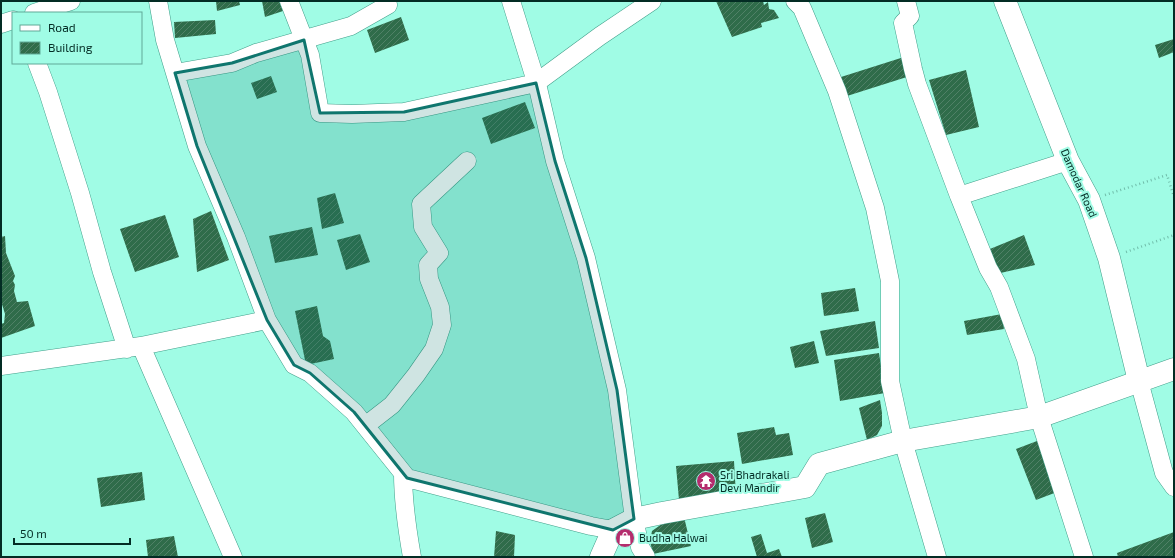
<svg xmlns="http://www.w3.org/2000/svg" width="1175" height="558" font-family="'Exo 2',sans-serif">
	<defs>
		<pattern id="building-hatch" width="6" height="6" patternUnits="userSpaceOnUse"><rect width="6" height="6" fill="#2f6c4a"/><path d="M-1 1l2-2M0 6l6-6M5 7l2-2" fill="none" stroke="#508167"/></pattern>
	</defs>
	<rect width="100%" height="100%" fill="#a0fce5"/>
	<!-- building -->
	<path fill="url(#building-hatch)" d="M216,1h23l1,4 -23,6z
		M262,1h17l4,10 -18,6z
		M716,1h47l1,4 4,-3 1,7 5,1 5,8 -18,5 1,4 -30,10z
		M401,17l8,23 -34,13 -8,-23z
		M215,20l1,14 -41,4 -1,-16z
		M1174,39v13l-15,6 -4,-13z
		M904,57l6,19 -63,20 -6,-19z
		M966,70l13,57 -33,8 -17,-55z
		M271,76l6,16 -20,7 -6,-16z
		M525,102l10,26 -44,16 -9,-26z
		M335,193l9,30 -22,6 -5,-31z
		M211,211l18,49 -32,12 -4,-53z
		M165,215l14,42 -44,15 -15,-43z
		M312,227l6,28 -43,8 -6,-27z
		M360,234l10,28 -24,8 -9,-30z
		M1024,235l11,30 -39,9 -11,-23z
		M5,236l1,17 9,23 -2,5 2,4 -1,6 3,11 11,-1 7,25 -34,12v-14l3,-1 1,-9 -4,-13v-64z
		M855,288l4,23 -35,5 -3,-23z
		M317,306l6,30 7,5 4,18 -28,6 -11,-54z
		M1002,314l2,15 -37,6 -3,-14z
		M875,321l4,27 -53,8 -6,-25z
		M814,341l5,22 -24,5 -5,-21z
		M879,353l6,40 -45,8 -6,-41z
		M880,400l2,13v13l-5,9 -10,5 -8,-32z
		M774,427l2,8 13,-2 4,22 -51,9 -5,-31z
		M1037,441l20,51 -21,8 -20,-51z
		M734,461l2,34 -57,5 -3,-34z
		M142,472l3,28 -44,7 -4,-29z
		M825,513l8,29 -21,6 -7,-30z
		M684,517l7,29 -38,8 -3,-13 2,-10 14,-10z
		M496,531l19,4 -1,22h-20z
		M1174,532v25h-56l-1,-4z
		M761,534l6,19 12,-4 3,8h-25l-6,-20z
		M174,536l4,21h-30l-2,-17z"/>
	<g fill="none" stroke-linecap="round" stroke-linejoin="round">
		<defs>
			<path id="minor" d="M158,1l7,39 32,106 39,91 31,83
				M289,1l21,54 10,58 32,1 52,-2 132,-29 64,-47 52,-35
				M511,1l27,87 17,73 31,97 31,132 17,129 6,28 6,10
				M795,1l7,7 35,83 38,117 15,73v100l13,60 34,116
				M906,1l4,15 -7,7 10,46 4,15 42,112 109,-35
				M34,13l37,-12
				M1,24l12,-4
				M37,63l11,29 32,101 22,79 25,77
				M175,73l57,-10 24,-10 95,-27 37,-21
				M959,196l29,72 11,19 27,72 13,58 45,140
				M141,346l92,211
				M1,366l140,-20 126,-26 27,45 16,8 44,39 53,66 184,48 22,4
				M1139,381l25,92 10,14
				M365,426l27,-21 24,-30 18,-26 8,-24 -2,-18 -11,-28 -1,-14 11,-12 -16,-26 -2,-23 46,-43
				M403,473c0,29 4,56 9,84"/>
			<path id="tertiary" d="M1005,1l63,160 21,39 20,58 30,123
				M601,557l12,-27 21,-11 28,-6 143,-26 14,-23 84,-23 136,-24 135,-48"/>
		</defs>
		<!-- minor casing -->
		<use href="#minor" stroke="#419f8a" stroke-width="19"/>
		<!-- tertiary casing -->
		<use href="#tertiary" stroke="#419f8a" stroke-width="23"/>
		<!-- path -->
		<path stroke="#70bdaa" stroke-width="2.5" stroke-dasharray="1 3" stroke-linecap="butt" d="M1105,195l62,-20 7,22
			M1126,252l48,-17"/>
		<!-- minor -->
		<use href="#minor" stroke="#fff" stroke-width="18"/>
		<!-- tertiary -->
		<use href="#tertiary" stroke="#fff" stroke-width="22"/>
	</g>
	<!-- marked area -->
	<path fill="#0f766e" fill-opacity="0.2" stroke="#0f766e" stroke-width="3" stroke-linejoin="round" d="M304,40l16,73 84,-1 132,-29 19,78 31,97 31,132 17,129 -21,11 -206,-52 -53,-66 -44,-39 -16,-8 -27,-45 -70,-174 -22,-73 57,-10z"/>
	<!-- icons -->
	<defs>
		<symbol id="temple-disc" viewBox="-11 -11 22 22"><circle r="9.5" fill="#b42c6d" stroke="#a0fce5"/><path d="M0-6L5-2H3V0L6.5 2.5H4V6H1.5V3h-3V6H-4V2.5H-6.5L-3 0V-2H-5Z" fill="#fff"/></symbol>
		<symbol id="shop-disc" viewBox="-11 -11 22 22"><circle r="9.5" fill="#b42c6d" stroke="#a0fce5"/><path d="M-5-2.5h2.3a2.7 3.5 0 0 1 5.4 0H5L5.5 6h-11ZM-1.5-2.5h3a1.5 2.3 0 0 0-3 0Z" fill="#fff"/></symbol>
	</defs>
	<g fill-rule="evenodd">
		<use href="#temple-disc" x="695" y="470" width="22" height="22"/>
		<use href="#shop-disc" x="614" y="527" width="22" height="22"/>
	</g>
	<g text-anchor="middle" stroke-width="4" stroke-linejoin="round" paint-order="stroke">
		<!-- street labels -->
		<g font-size="11" fill="#032c24" stroke="#a0fce5">
			<text transform="translate(1079 183) rotate(66)" y="4">Damodar Road</text>
		</g>
		<!-- poi labels -->
		<g font-size="11" fill="#032c24" stroke="#a0fce5" text-anchor="start">
			<text x="720" y="479">Sri Bhadrakali<tspan x="720" dy="13">Devi Mandir</tspan></text>
			<text x="639" y="542">Budha Halwai</text>
		</g>
	</g>
	<!-- border -->
	<rect width="1175" height="558" fill="none" stroke="#032c24" stroke-width="4"/>
	<!-- legend -->
	<rect x="12" y="12" width="130" height="52" fill="#a0fce5" stroke="#61a998"/>
	<rect x="20" y="25" width="20" height="6" fill="#ffffff" stroke="#61a998"/>
	<text x="48" y="32" font-size="12" fill="#032c24">Road</text>
	<rect x="20" y="42" width="20" height="12" fill="url(#building-hatch)" stroke="#61a998"/>
	<text x="48" y="52" font-size="12" fill="#032c24">Building</text>
	<!-- scale -->
	<path d="M14 538v6h116v-6" fill="none" stroke="#032c24" stroke-width="2"/>
	<text x="20" y="538" font-size="12" fill="#032c24" stroke="#a0fce5" stroke-width="3" paint-order="stroke">50 m</text>
</svg>
